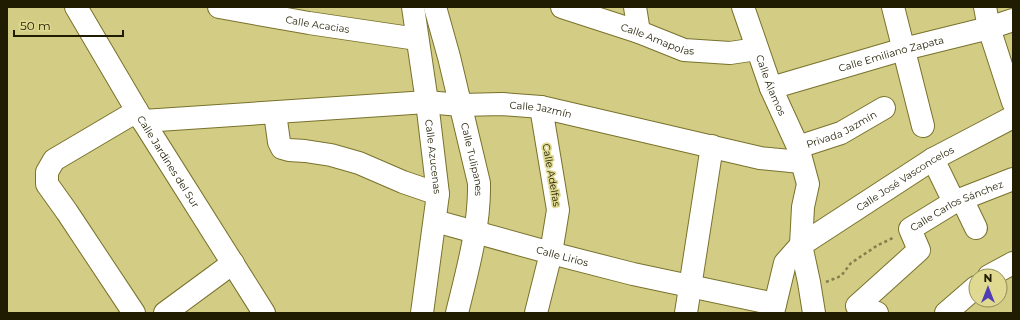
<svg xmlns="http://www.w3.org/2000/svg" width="1020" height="320" font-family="Montserrat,sans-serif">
	<rect width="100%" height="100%" fill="#d2cc85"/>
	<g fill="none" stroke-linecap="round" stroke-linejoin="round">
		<defs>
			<g id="minor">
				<path id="s1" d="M219,7l90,16 108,16"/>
				<path id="s2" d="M413,7l14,95 11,92 -16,119"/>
				<path id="s3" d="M562,7l77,25 45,18 46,3 27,-4"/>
				<path d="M635,7l4,25"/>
				<path id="s4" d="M743,7l28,81 27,59 10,37 -5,23 -2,38 8,37 5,31"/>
				<path d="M893,7l30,119"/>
				<path d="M985,7l4,21 24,74"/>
				<path id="s5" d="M771,88l133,-39 85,-21 24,-8"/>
				<path d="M275,113l4,29 3,6 7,2 16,1 26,4 28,8 44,19 35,12"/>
				<path id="s6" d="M143,121l284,-19 33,3 42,-1 39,3 219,51 41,4"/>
				<path id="s7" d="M798,147l43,-14 43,-25"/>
				<path d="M933,159l21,43"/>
				<path d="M962,199l14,29"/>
				<path id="s8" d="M435,221l116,32 82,21 142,30"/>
				<path d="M989,276l24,-13"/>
				<path d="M134,313l-67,-101 -20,-28v-12l7,-12 83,-49"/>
				<path d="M165,313l68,-50"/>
				<path d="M536,313l15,-60 7,-43 -17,-103"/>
				<path d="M686,313l26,-167"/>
				<path id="s9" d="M773,313l12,-50 16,-18 132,-86 80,-42"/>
				<path id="s10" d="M877,313l-20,-7 62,-56 -9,-21 44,-27 59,-23"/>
				<path d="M946,313l30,-26"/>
			</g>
			<g id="major">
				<path id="s11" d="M76,7l67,114 121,192"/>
				<path id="s12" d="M435,7l14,50 30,126c1,43 -12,89 -22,130"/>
			</g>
		</defs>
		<!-- minor casing -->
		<use href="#minor" stroke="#79722c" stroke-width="24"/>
		<!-- major casing -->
		<use href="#major" stroke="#79722c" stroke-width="24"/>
		<!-- path -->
		<path stroke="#837e4b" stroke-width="2.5" stroke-dasharray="3 3" stroke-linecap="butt" d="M826,282l15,-6 10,-13 27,-18 17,-8"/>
		<!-- minor -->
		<use href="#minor" stroke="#fff" stroke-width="22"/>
		<!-- major -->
		<use href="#major" stroke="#fff" stroke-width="22"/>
	</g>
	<g text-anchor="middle" stroke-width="3.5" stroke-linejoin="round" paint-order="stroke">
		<!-- street labels -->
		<g font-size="10" fill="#1f1c01" stroke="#dfd991">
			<text dy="4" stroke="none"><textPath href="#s1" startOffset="100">Calle Acacias</textPath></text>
			<text dy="4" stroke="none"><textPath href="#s3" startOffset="101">Calle Amapolas</textPath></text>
			<text dy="4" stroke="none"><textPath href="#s5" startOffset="125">Calle Emiliano Zapata</textPath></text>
			<text dy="4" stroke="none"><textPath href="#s4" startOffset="83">Calle Álamos</textPath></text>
			<text dy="4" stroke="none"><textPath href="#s6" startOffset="399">Calle Jazmín</textPath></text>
			<text dy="4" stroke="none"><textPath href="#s7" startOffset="47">Privada Jazmín</textPath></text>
			<text dy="4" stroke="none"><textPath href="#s2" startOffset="151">Calle Azucenas</textPath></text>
			<text dy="4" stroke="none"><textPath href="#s12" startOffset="157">Calle Tulipanes</textPath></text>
			<text dy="4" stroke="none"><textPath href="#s11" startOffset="180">Calle Jardines del Sur</textPath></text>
			<text transform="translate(552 175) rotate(80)" y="4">Calle Adelfas</text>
			<text dy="4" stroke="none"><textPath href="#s9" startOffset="199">Calle José Vasconcelos</textPath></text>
			<text dy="4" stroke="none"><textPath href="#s10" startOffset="180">Calle Carlos Sánchez</textPath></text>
			<text dy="4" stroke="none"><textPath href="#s8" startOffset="132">Calle Lirios</textPath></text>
		</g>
	</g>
	<!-- border -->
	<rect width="1020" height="320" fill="none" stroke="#1f1c01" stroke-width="16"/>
	<!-- north arrow -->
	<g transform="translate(988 288)"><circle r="19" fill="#dfd991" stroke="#928d57"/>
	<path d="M0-3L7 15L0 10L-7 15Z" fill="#503db4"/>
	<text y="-6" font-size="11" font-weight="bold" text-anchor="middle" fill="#1f1c01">N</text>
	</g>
	<!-- scale -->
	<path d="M14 30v6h109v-6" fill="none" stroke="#1f1c01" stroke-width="2"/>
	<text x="20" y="30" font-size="12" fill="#1f1c01" stroke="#dfd991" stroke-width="3" paint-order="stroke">50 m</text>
</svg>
